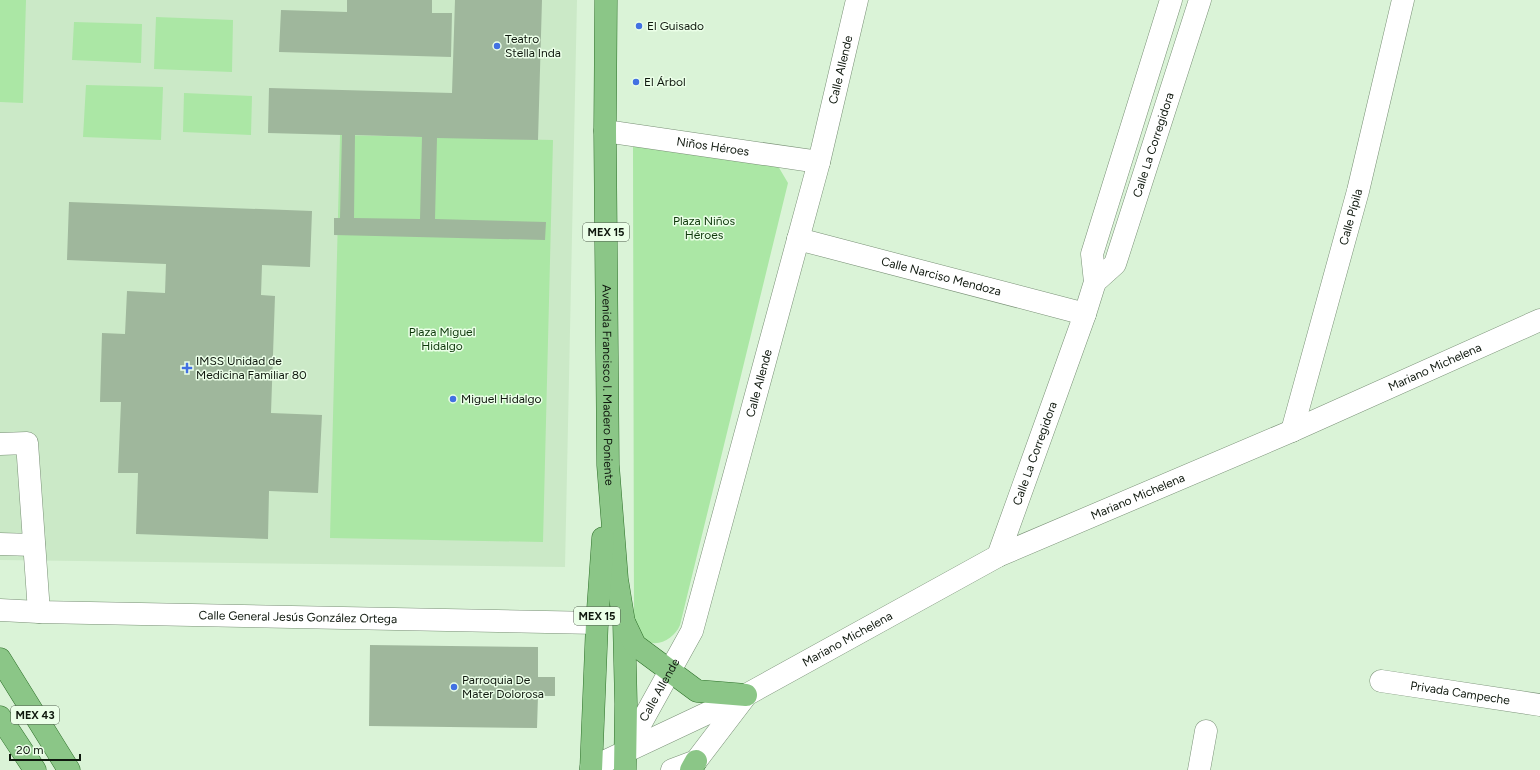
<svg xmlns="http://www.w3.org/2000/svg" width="1540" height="770" font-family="Figtree,sans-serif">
	<rect width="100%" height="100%" fill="#daf3d7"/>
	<!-- built -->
	<path fill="#cbe9c7" d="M0,0h577l-12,567 -565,-7z"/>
	<!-- green -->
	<path fill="#abe7a5" d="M0,0h26l-3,103 -23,-1z
		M156,17l77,3 -1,52 -78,-3z
		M74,22l68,2 -1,39 -69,-3z
		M86,85l77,2 -2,53 -78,-3z
		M184,93l68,3 -1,39 -68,-3z
		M340,135l213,5 -10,402 -213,-4z
		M633,146l145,20 10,17 -108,442c-6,15 -27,26 -40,11 -3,-3 -5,-8 -6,-12z"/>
	<!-- building -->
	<path fill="#9fb79c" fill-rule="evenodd" d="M347,0h85v13h20l-1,44 -172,-5 2,-42 66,2z
		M455,0h87l-4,140 -101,-2 -2,81 111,3 -1,18 -211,-5v-17h6l2,-83 -74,-2 1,-45 183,5zM355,135l67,2 -2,82 -66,-1z
		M69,202l243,9 -2,56 -48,-2 -1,30 14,1 -4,117 51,2 -4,78 -49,-2 -1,48 -132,-5 2,-61h-20l3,-71h-21l2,-69 23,1 2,-43 38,2 1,-29 -99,-4z
		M370,645l168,2v30h17v19h-17l-1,32 -168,-2z"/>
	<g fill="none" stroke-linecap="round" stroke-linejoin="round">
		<defs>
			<g id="minor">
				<path id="s1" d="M605,131l214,31"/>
				<path id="s2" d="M798,239l287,75"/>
				<path id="s3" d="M1095,282l20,-18 85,-264"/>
				<path id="s4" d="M1292,431l66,-240 45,-191"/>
				<path d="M0,444l27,-1 12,169"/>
				<path d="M0,544l34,1"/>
				<path id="s5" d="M998,556l87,-242 10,-32 -3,-28 79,-254"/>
				<path id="s6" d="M0,610l39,2 558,11"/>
				<path id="s7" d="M1381,681l159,24"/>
				<path id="s8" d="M625,752l67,-121 127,-469 38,-162"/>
				<path id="s9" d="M591,768l155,-73 252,-139 294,-125 248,-111"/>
				<path d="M672,770l24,-9 48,-63"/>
				<path d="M1199,770l7,-39"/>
			</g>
			<g id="major">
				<path id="s10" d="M606,0l-1,131 3,334 9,114 7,43 2,82 -1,66"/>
				<path d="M625,624l10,21 62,46 49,4"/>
				<path d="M0,659l69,111"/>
				<path d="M0,717l35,53"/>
				<path d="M591,770l6,-147 6,-85"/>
				<path d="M691,770l5,-9"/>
			</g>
		</defs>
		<!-- minor casing -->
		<use href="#minor" stroke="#799076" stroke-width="23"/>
		<!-- major casing -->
		<use href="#major" stroke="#2d7029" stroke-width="23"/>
		<!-- minor -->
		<use href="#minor" stroke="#fff" stroke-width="22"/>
		<!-- major -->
		<use href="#major" stroke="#8bc687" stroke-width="22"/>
	</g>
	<!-- markers -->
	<g fill="#4271e2" stroke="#ebffe8" stroke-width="1.5">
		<circle cx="639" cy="26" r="4"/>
		<circle cx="497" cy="46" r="4"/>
		<circle cx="636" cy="82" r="4"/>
		<path d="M185 362h4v4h4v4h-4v4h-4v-4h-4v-4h4z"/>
		<circle cx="453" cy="399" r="4"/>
		<circle cx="454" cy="687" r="4"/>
	</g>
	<g text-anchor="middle" stroke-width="3" stroke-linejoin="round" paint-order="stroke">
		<!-- shield labels -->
		<g fill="#ebffe8" stroke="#515d4f" stroke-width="1">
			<rect x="583" y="223" width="46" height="18" rx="3"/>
			<rect x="574" y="607" width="46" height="18" rx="3"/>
			<rect x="11" y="706" width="48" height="18" rx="3"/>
		</g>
		<g font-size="11" font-weight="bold" fill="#0f180e">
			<text x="606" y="236">MEX 15</text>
			<text x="597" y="620">MEX 15</text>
			<text x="35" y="719">MEX 43</text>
		</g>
		<!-- poi labels -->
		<g font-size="12" fill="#0f180e" stroke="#ebffe8" text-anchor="start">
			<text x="647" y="30">El Guisado</text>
			<text x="505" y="43">Teatro<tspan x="505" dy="14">Stella Inda</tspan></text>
			<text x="644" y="86">El Árbol</text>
			<text x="196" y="365">IMSS Unidad de<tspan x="196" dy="14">Medicina Familiar 80</tspan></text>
			<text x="461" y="403">Miguel Hidalgo</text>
			<text x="462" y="684">Parroquia De<tspan x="462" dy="14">Mater Dolorosa</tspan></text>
		</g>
		<!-- street labels -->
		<g font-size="12" fill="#0f180e" stroke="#ebffe8">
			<text dy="4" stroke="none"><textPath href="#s8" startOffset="719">Calle Allende</textPath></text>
			<text dy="4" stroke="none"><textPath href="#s3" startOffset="152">Calle La Corregidora</textPath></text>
			<text dy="4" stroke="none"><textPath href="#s1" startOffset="109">Niños Héroes</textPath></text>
			<text dy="4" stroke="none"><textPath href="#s4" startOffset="222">Calle Pípila</textPath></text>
			<text dy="4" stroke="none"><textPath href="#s2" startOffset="148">Calle Narciso Mendoza</textPath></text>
			<text dy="4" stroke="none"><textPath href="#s9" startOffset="935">Mariano Michelena</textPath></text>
			<text dy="4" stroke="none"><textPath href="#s8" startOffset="395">Calle Allende</textPath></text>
			<text dy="4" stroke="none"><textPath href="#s10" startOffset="385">Avenida Francisco I. Madero Poniente</textPath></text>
			<text dy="4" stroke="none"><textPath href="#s5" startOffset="109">Calle La Corregidora</textPath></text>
			<text dy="4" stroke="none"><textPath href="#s9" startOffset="611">Mariano Michelena</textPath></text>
			<text dy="4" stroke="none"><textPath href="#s6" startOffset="298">Calle General Jesús González Ortega</textPath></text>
			<text dy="4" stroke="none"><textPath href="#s9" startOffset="287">Mariano Michelena</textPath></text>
			<text dy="4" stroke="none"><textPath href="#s8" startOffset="71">Calle Allende</textPath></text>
			<text dy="4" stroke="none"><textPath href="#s7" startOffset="80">Privada Campeche</textPath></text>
		</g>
		<!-- park labels -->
		<g font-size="12" fill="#0e380b" stroke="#ebffe8">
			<text x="704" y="225">Plaza Niños<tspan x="704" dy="14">Héroes</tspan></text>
			<text x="442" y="336">Plaza Miguel<tspan x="442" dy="14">Hidalgo</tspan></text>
		</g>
	</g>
	<!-- scale -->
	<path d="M10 754v6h70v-6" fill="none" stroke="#0f180e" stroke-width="2"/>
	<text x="16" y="754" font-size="12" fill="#0f180e" stroke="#ebffe8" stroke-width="3" paint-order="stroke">20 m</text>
</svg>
